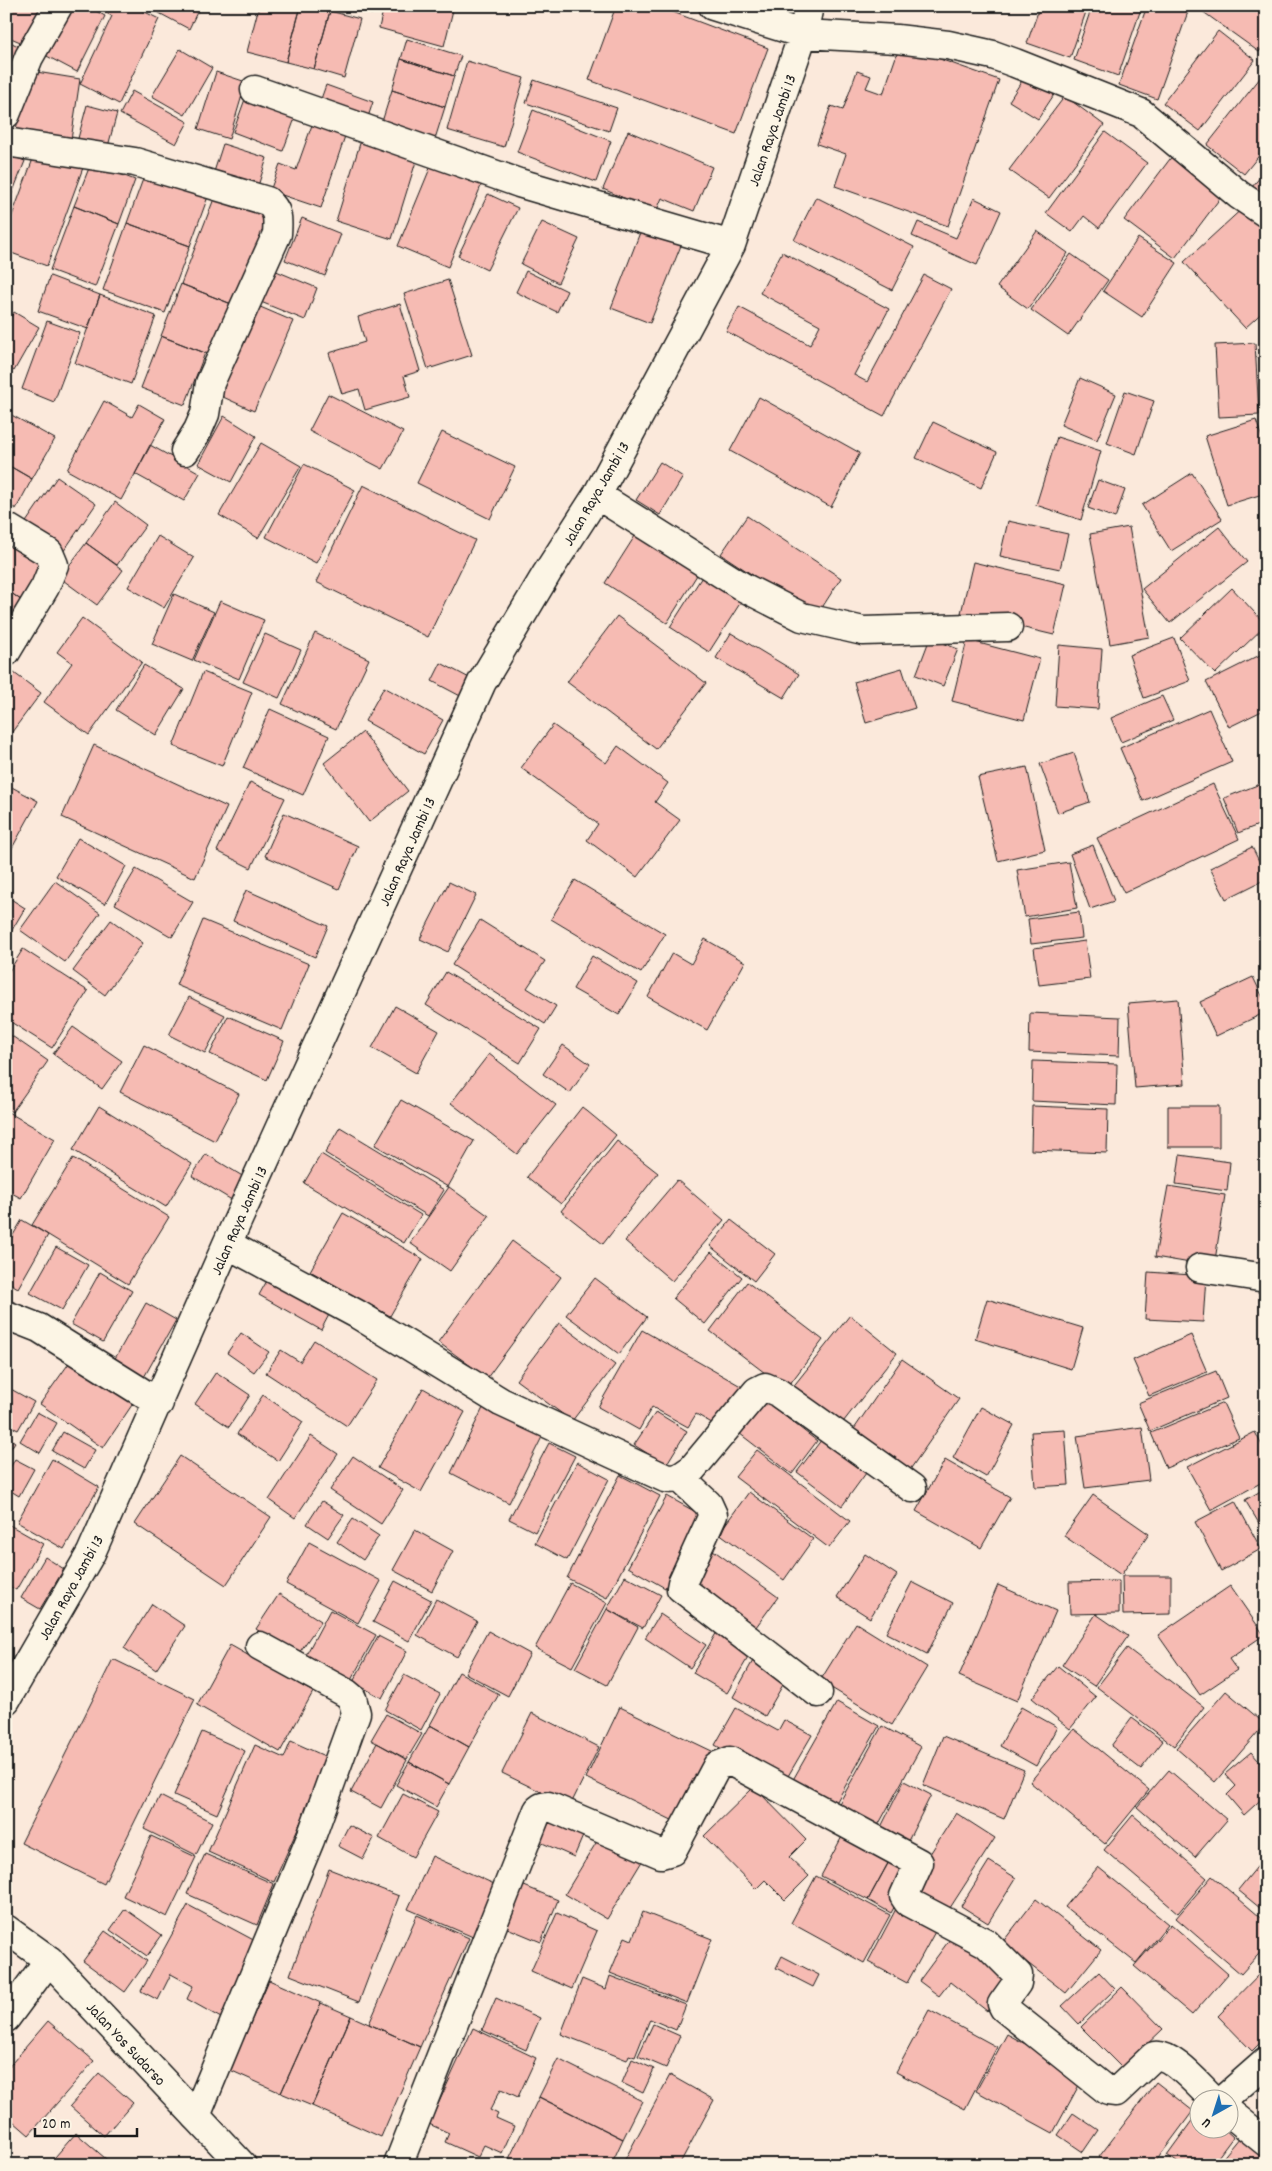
<svg xmlns="http://www.w3.org/2000/svg" width="1272" height="2171" font-family="Dekko,sans-serif">
	<rect width="100%" height="100%" fill="#fbe9db"/>
	<filter id="ink" filterUnits="userSpaceOnUse"><feTurbulence type="fractalNoise" baseFrequency=".02" numOctaves="2"/><feDisplacementMap in="SourceGraphic" scale="10" xChannelSelector="R" yChannelSelector="G"/><feConvolveMatrix kernelMatrix="1 2 1 2 8 2 1 2 1" color-interpolation-filters="sRGB"/></filter>
	<g filter="url(#ink)">
		<!-- building -->
		<path fill="#f6bbb3" stroke="#1c1c1c" d="M6,6h32l8,4 -16,36 -24,-10z
			M67,6h20l18,10 -28,56 -34,-18z
			M92,6h41l26,13 -40,85 -39,-20 32,-68z
			M146,6h54l-11,23z
			M259,6h42l-15,56 -39,-10z
			M301,6h12l17,5 -16,58 -28,-7z
			M345,6h29l-2,8z
			M384,6h70l-10,40 -65,-18z
			M616,6h41l111,42 -32,86 -147,-54z
			M777,6h22l-2,6z
			M1040,6h48l-18,52 -43,-15z
			M1092,6h50l-24,70 -44,-16z
			M1147,6h33l9,3 -32,90 -38,-14z
			M1195,6h71v37l-7,9z
			M330,11l30,8 -16,59 -30,-9z
			M1218,31l37,29 -55,71 -37,-28z
			M407,39l54,17 -7,20 -53,-17z
			M6,40l14,7 -14,30z
			M900,45l99,35 -51,146 -113,-40 11,-32 -29,-10 14,-38 12,4 14,-39 14,5 -5,12 17,6z
			M180,49l32,19 -27,47 -33,-19z
			M401,59l53,17 -9,31 -53,-17z
			M467,61l57,17 -20,69 -57,-17z
			M24,70l56,9 -9,61 -55,-8z
			M1028,71l33,13 -23,35 -29,-18z
			M216,72l30,10 -17,57 -31,-10z
			M1264,73l2,1v73l-22,27 -37,-29z
			M534,80l83,28 -8,23 -83,-28z
			M326,85l47,17 -8,24 -48,-16z
			M392,90l53,17 -11,35 -53,-17z
			M132,91l56,31 -12,22 -56,-30z
			M248,91l50,19 -15,41 -50,-19z
			M1065,96l39,29 -55,73 -40,-28z
			M87,105l30,8 -10,37 -30,-8z
			M533,110l78,31 -15,41 -79,-30z
			M312,125l33,11 -24,72 -51,-17 10,-27 16,6z
			M628,131l84,36 -18,44 -32,-13 -6,14 -53,-23z
			M1105,132l42,31 -48,65 -15,-12 -12,16 -26,-19z
			M362,137l56,18 -26,84 -56,-18z
			M223,144l44,14 -10,31 -44,-14z
			M37,148l47,17 -37,101 -41,-15v-19z
			M1176,151l51,38 -52,69 -51,-38z
			M6,154l19,7 -19,48z
			M433,161l50,20 -35,86 -50,-21z
			M91,163l44,17 -16,44 -45,-18z
			M147,168l63,23 -20,55 -63,-23z
			M1266,170v28l-14,-11z
			M217,191l53,21 -36,93 -53,-21z
			M488,194l30,14 -31,62 -29,-14z
			M816,197l98,50 -22,43 -98,-50z
			M974,198l27,13 -24,54 -65,-29 6,-14 38,16z
			M74,206l45,18 -24,63 -45,-17z
			M1245,206l21,23v80l-21,19 -61,-66z
			M302,218l39,16 -16,42 -40,-16z
			M542,222l37,17 -21,44 -37,-19z
			M644,222l40,16 -34,85 -39,-15z
			M127,223l63,23 -25,67 -62,-23z
			M1037,231l31,22 -40,56 -31,-22z
			M1138,238l39,25 -35,54 -39,-26z
			M782,252l107,57 -35,66 13,7 57,-107 27,14 -67,127 -158,-85 13,-24 71,38 10,-20 -60,-32z
			M1071,254l37,26 -40,56 -37,-26z
			M269,268l48,20 -12,32 -49,-20z
			M526,271l41,20 -10,21 -41,-20z
			M50,276l50,19 -12,34 -50,-18z
			M448,280l24,75 -44,14 -24,-75z
			M181,284l53,21 -21,51 -52,-20z
			M100,295l56,21 -25,68 -56,-21z
			M251,303l42,18 -39,90 -42,-19z
			M400,304l20,67 -16,5 6,21 -45,13 -6,-21 -17,5 -13,-41 36,-11 -7,-25z
			M14,312l25,15 -25,44 -8,-5v-42z
			M47,321l33,12 -26,69 -32,-13z
			M161,336l44,17 -20,52 -44,-17z
			M1255,343l4,72 -40,2 -4,-72z
			M1080,378l36,16 -19,46 -36,-15z
			M1125,391l29,10 -18,53 -29,-11z
			M328,394l75,38 -20,37 -74,-38z
			M759,397l101,56 -29,54 -101,-56z
			M104,401l28,16 7,-13 26,15 -44,81 -54,-30z
			M6,412l49,27 -23,40 -26,-15z
			M224,416l32,20 -25,46 -33,-18z
			M1256,420l10,30v43l-39,12 -22,-69z
			M933,422l64,30 -16,36 -65,-30z
			M442,432l73,35 -25,52 -73,-36z
			M1057,437l44,14 -20,69 -45,-15z
			M261,443l40,23 -43,72 -39,-23z
			M150,445l50,28 -16,28 -49,-27z
			M660,462l23,15 -23,38 -24,-15z
			M6,464l26,15 -16,30 -10,-6z
			M304,464l51,26 -39,73 -50,-26z
			M1192,473l30,46 -51,32 -29,-46z
			M57,477l39,27 -35,51 -39,-27z
			M1098,480l27,10 -10,28 -27,-10z
			M363,485l112,55 -47,97 -112,-55z
			M115,502l31,23 -29,40 -31,-22z
			M747,516l94,62 -25,39 -95,-63z
			M1008,521l60,13 -8,35 -60,-13z
			M1129,527l20,110 -39,7 -20,-110z
			M1219,527l28,35 -77,61 -28,-34z
			M640,528l62,39 -35,56 -62,-40z
			M158,536l36,22 -30,50 -36,-21z
			M14,537l35,27 -27,37 -16,-12v-42z
			M86,543l37,27 -26,35 -37,-27z
			M973,562l93,22 -12,51 -93,-22z
			M707,569l39,25 -37,58 -39,-25z
			M1232,588l34,37 -51,49 -35,-36z
			M6,589l16,12 -16,21z
			M174,594l40,18 -22,49 -40,-17z
			M220,601l44,19 -25,59 -45,-19z
			M617,616l89,67 -50,66 -89,-67z
			M82,618l60,44 -53,73 -45,-33 28,-39 -15,-11z
			M315,633l54,26 -33,70 -54,-25z
			M731,633l68,41 -15,24 -68,-40z
			M265,634l36,16 -22,48 -36,-16z
			M930,638l28,11 -15,37 -27,-11z
			M1174,638l16,43 -46,17 -15,-43z
			M967,640l73,19 -16,61 -72,-19z
			M1059,645l43,4 -4,60 -43,-3z
			M1266,652v57l-37,18 -23,-45z
			M441,663l34,18 -9,18 -34,-18z
			M144,665l40,24 -28,46 -40,-25z
			M902,668l13,40 -49,15 -12,-41z
			M10,670l31,23 -35,47v-64z
			M203,672l49,20 -30,74 -49,-20z
			M384,687l59,33 -19,34 -59,-33z
			M1162,696l11,24 -52,22 -10,-24z
			M270,709l59,27 -26,59 -60,-27z
			M1209,709l23,53 -89,39 -23,-53z
			M553,725l53,38 12,-17 50,37 -13,19 25,18 -43,57 -50,-37 11,-16 -77,-56z
			M363,732l45,59 -39,31 -45,-59z
			M94,745l133,62 -32,71 -133,-61z
			M1074,753l16,49 -32,11 -18,-49z
			M1027,767l18,83 -47,11 -20,-84z
			M250,782l35,16 -34,70 -34,-17z
			M6,784l32,17 -32,58z
			M1213,784l26,55 -115,54 -27,-55z
			M1260,784l6,15v23l-28,11 -14,-35z
			M284,813l74,33 -19,43 -74,-33z
			M78,838l48,28 -21,38 -49,-28z
			M1093,845l21,56 -24,8 -20,-55z
			M1252,847l14,28v4l-40,20 -16,-31z
			M1069,862l8,46 -52,9 -8,-47z
			M136,869l57,33 -21,35 -57,-33z
			M575,880l90,54 -24,39 -90,-54z
			M55,881l45,32 -35,49 -45,-32z
			M449,882l27,13 -28,57 -28,-13z
			M246,890l82,36 -13,31 -82,-36z
			M6,896l19,12 -19,32z
			M1079,912l3,26 -51,6 -3,-25z
			M111,920l32,23 -38,52 -32,-24z
			M203,920l106,44 -27,66 -106,-45z
			M480,920l65,41 -18,27 29,18 -11,18 -93,-59z
			M705,939l40,23 -38,68 -59,-33 24,-44 19,11z
			M1085,941l5,38 -51,6 -5,-37z
			M23,949l65,42 -36,57 -46,-29v-43z
			M592,956l46,27 -19,32 -46,-26z
			M446,972l95,57 -21,34 -94,-58z
			M1253,977l13,27v8l-50,24 -16,-34z
			M189,997l36,18 -20,38 -36,-18z
			M1178,999l7,85 -50,4 -7,-85z
			M395,1006l44,25 -23,42 -44,-25z
			M1030,1013l90,4 -1,39 -90,-4z
			M228,1016l56,25 -17,39 -57,-26z
			M73,1027l49,34 -20,28 -49,-35z
			M6,1032l42,29 -36,51 -6,-4z
			M144,1045l95,49 -24,47 -95,-49z
			M563,1045l27,19 -20,29 -27,-19z
			M489,1054l67,51 -39,49 -66,-51z
			M1033,1061l84,3 -1,41 -84,-4z
			M401,1100l73,41 -26,46 -73,-42z
			M99,1106l93,58 -26,43 -93,-57z
			M1032,1106l76,3 -1,44 -76,-3z
			M1168,1106h51v41h-51z
			M582,1107l34,28 -55,69 -34,-27z
			M6,1111l49,28 -34,59 -15,-8z
			M340,1127l104,63 -16,26 -103,-63z
			M617,1141l41,32 -55,71 -42,-33z
			M206,1154l43,26 -14,22 -43,-26z
			M321,1154l100,61 -17,28 -100,-60z
			M1180,1155l50,7 -3,29 -51,-7z
			M73,1158l96,59 -41,67 -96,-59z
			M677,1180l47,40 -52,61 -47,-40z
			M1168,1186l57,9 -11,72 -59,-10z
			M449,1187l40,29 -39,55 -40,-28z
			M6,1206l7,5 -7,9z
			M343,1213l80,46 -33,57 -80,-45z
			M22,1220l26,15 -30,53 -12,-7v-34z
			M731,1220l44,34 -21,27 -44,-35z
			M512,1241l49,36 -74,101 -49,-36z
			M56,1247l32,18 -26,45 -32,-17z
			M711,1252l31,25 -37,47 -32,-26z
			M100,1272l32,19 -29,51 -32,-18z
			M1148,1272l58,4 -3,46 -58,-3z
			M269,1277l62,34 -10,19 -62,-35z
			M595,1278l52,39 -28,37 -53,-39z
			M747,1282l76,58 -37,49 -76,-58z
			M987,1299l96,29 -12,41 -96,-30z
			M146,1303l30,17 -33,59 -30,-17z
			M850,1315l47,38 -57,73 -48,-38z
			M559,1323l56,42 -43,56 -56,-41z
			M642,1330l104,59 -22,41 -28,-16 -8,13 -36,-20 -13,23 -41,-23z
			M241,1333l28,19 -15,20 -27,-19z
			M1191,1335l16,37 -58,24 -16,-36z
			M314,1340l63,40 -30,46 -81,-53 15,-23 19,12z
			M72,1359l62,43 -31,46 -63,-44z
			M902,1359l57,40 -50,72 -57,-39z
			M1216,1371l11,27 -77,33 -12,-28z
			M216,1372l34,23 -21,32 -34,-23z
			M9,1388l25,14 -16,28 -12,-6v-30z
			M423,1388l42,24 -44,80 -43,-24z
			M263,1395l40,27 -25,39 -41,-27z
			M760,1397l57,44 -25,33 -57,-44z
			M1223,1403l16,35 -73,30 -15,-35z
			M981,1407l33,18 -28,52 -33,-19z
			M483,1408l59,29 -33,66 -58,-30z
			M37,1412l20,11 -17,30 -20,-12z
			M656,1412l31,19 -21,34 -32,-20z
			M1142,1427l7,53 -64,8 -8,-52z
			M1065,1430l4,55 -34,2 -4,-55z
			M63,1432l32,18 -11,19 -32,-18z
			M1255,1432l11,21v27l-55,30 -24,-43z
			M825,1435l44,34 -27,37 -45,-34z
			M6,1436l9,6 -9,13z
			M311,1436l27,18 -43,64 -26,-18z
			M549,1443l26,13 -40,76 -26,-13z
			M757,1450l93,71 -21,27 -94,-71z
			M180,1456l91,61 -45,68 -91,-61z
			M353,1456l50,34 -22,34 -51,-34z
			M15,1459l19,10 -15,27 -13,-8v-13z
			M52,1459l47,28 -35,62 -47,-27z
			M945,1460l65,37 -29,51 -65,-37z
			M577,1462l32,17 -42,81 -32,-17z
			M620,1475l40,21 -53,102 -40,-20z
			M1266,1488v47l-21,-35z
			M749,1492l64,47 -29,41 -65,-47z
			M1093,1495l56,39 -28,41 -57,-39z
			M667,1496l36,20 -38,72 -37,-21z
			M322,1501l22,14 -16,23 -21,-14z
			M1235,1501l26,48 -40,22 -26,-49z
			M353,1519l26,17 -16,24 -26,-18z
			M6,1523l37,21 -27,46 -10,-6z
			M415,1530l38,21 -21,40 -39,-21z
			M309,1542l72,39 -23,42 -72,-39z
			M713,1550l65,47 -25,34 -64,-47z
			M865,1554l32,21 -27,43 -33,-21z
			M45,1557l19,12 -24,40 -19,-11z
			M625,1576l36,19 -18,33 -36,-19z
			M1122,1576h49v38l-48,1z
			M395,1581l36,19 -22,41 -36,-19z
			M1119,1581v32l-49,1 -1,-32z
			M912,1582l41,21 -26,51 -41,-21z
			M570,1583l37,20 -35,64 -37,-19z
			M998,1585l58,26 -39,90 -58,-25z
			M1230,1586l34,49 -35,24 8,11 -37,25 -42,-60z
			M279,1594l42,27 -24,35 -41,-27z
			M436,1599l41,22 -20,36 -40,-22z
			M152,1604l33,22 -29,44 -32,-22z
			M607,1609l31,18 -31,58 -32,-17z
			M330,1610l46,25 -25,45 -45,-25z
			M660,1614l46,31 -16,23 -45,-30z
			M1096,1614l32,22 -34,50 -32,-21z
			M856,1623l71,44 -35,58 -72,-44z
			M718,1630l34,21 -25,42 -34,-20z
			M488,1631l42,23 -22,42 -43,-23z
			M378,1636l29,15 -25,47 -29,-16z
			M230,1645l83,47 -33,60 -83,-47z
			M1127,1648l77,59 -30,39 -77,-59z
			M755,1657l33,19 -23,40 -32,-19z
			M113,1659l82,40 -91,185 -83,-41z
			M1058,1666l38,31 -26,32 -38,-31z
			M459,1672l40,22 -30,53 -39,-22z
			M404,1675l36,19 -19,36 -36,-20z
			M1226,1691l39,33 -50,58 -39,-34z
			M837,1702l42,24 -47,84 -42,-25z
			M620,1707l96,46 -34,72 -96,-47z
			M1021,1707l36,20 -21,39 -36,-20z
			M736,1708l42,23 6,-11 28,15 -28,48 -69,-38z
			M532,1713l67,34 -29,59 -68,-33z
			M386,1714l36,20 -15,25 -36,-19z
			M1132,1718l31,23 -22,28 -30,-23z
			M430,1725l39,22 -20,37 -40,-22z
			M882,1726l39,21 -46,84 -39,-22z
			M1074,1729l75,61 -44,54 -75,-62z
			M202,1732l43,19 -28,63 -43,-19z
			M943,1736l81,34 -20,49 -81,-34z
			M291,1741l38,17 -55,124 -66,-30 47,-107 29,13z
			M377,1743l30,17 -26,48 -30,-16z
			M1251,1752l15,17v26l-22,20 -17,-20 9,-9 -11,-12z
			M409,1762l40,22 -13,23 -40,-22z
			M1169,1770l58,50 -32,37 -58,-50z
			M904,1781l27,14 -26,52 -27,-14z
			M754,1787l52,53 -17,17 20,19 -24,24 -20,-20 -9,9 -52,-53z
			M403,1794l35,18 -25,45 -34,-19z
			M160,1796l52,26 -16,33 -52,-26z
			M956,1813l39,25 -47,73 -39,-24z
			M553,1814l33,15 -12,28 -34,-15z
			M1133,1815l74,63 -29,35 -74,-63z
			M349,1825l25,13 -11,21 -25,-13z
			M845,1831l47,25 -24,44 -47,-24z
			M602,1833l42,25 -37,61 -42,-25z
			M151,1836l45,21 -29,60 -44,-21z
			M205,1854l69,30 -17,41 -70,-31z
			M432,1856l71,32 -23,52 -72,-31z
			M892,1856l23,13 -24,44 -23,-13z
			M1266,1856v57l-28,-23z
			M989,1861l27,17 -28,45 -27,-17z
			M1098,1867l70,57 -32,39 -71,-56z
			M329,1869l70,27 -40,106 -69,-27z
			M816,1876l74,39 -26,48 -73,-40z
			M1212,1876l54,46v24l-25,28 -65,-56z
			M517,1883l41,17 -17,42 -41,-17z
			M1036,1899l65,51 -35,43 -64,-50z
			M188,1905l73,39 -40,74 -34,-19 6,-13 -22,-12 -13,26 -17,-9z
			M897,1907l40,21 -30,55 -39,-21z
			M125,1909l37,26 -15,21 -37,-26z
			M643,1912l69,27 -25,64 -77,-30 15,-36 7,3z
			M557,1913l40,18 -25,58 -41,-18z
			M417,1915l52,23 -49,109 -51,-23z
			M1171,1924l57,50 -36,41 -58,-49z
			M105,1931l42,30 -22,31 -42,-31z
			M956,1931l58,44 -27,36 -37,-29 -11,14 -20,-15z
			M782,1956l37,19 -6,12 -37,-19z
			M1266,1967v70l-14,14 -34,-35z
			M1099,1972l16,17 -36,35 -17,-18z
			M610,1976l76,29 -10,25 -26,-11 -15,38 -6,-2 -2,5 -66,-26 21,-55 24,10z
			M269,1980l52,23 -40,90 -51,-23z
			M1122,1987l41,42 -41,39 -41,-41z
			M496,1998l44,20 -14,32 -44,-20z
			M321,2003l30,13 -39,90 -31,-13z
			M929,2010l68,37 -32,62 -69,-37z
			M351,2016l69,31 -39,90 -69,-31z
			M48,2021l46,40 -65,74 -23,-20v-45z
			M653,2024l27,12 -14,32 -28,-12z
			M473,2028l63,30 -18,39 -17,-8 -11,21 8,4 -2,4 18,8 -12,27 -18,-8 -6,12 -33,-15 4,-9 -20,-9z
			M1007,2034l77,42 -31,57 -77,-42z
			M558,2059l84,42 -19,38 -84,-42z
			M632,2059l22,10 -11,24 -21,-10z
			M99,2073l34,30 -29,33 -34,-30z
			M670,2075l44,25 -35,65h-57z
			M1156,2082l37,29 -40,54h-44l-10,-8z
			M539,2097l84,42 -12,26h-105z
			M1199,2111l1,17h23l10,9 -21,28h-31l-14,-10z
			M1073,2113l25,17 -15,22 -25,-17z
			M1244,2132l22,18v12l-2,3h-47z
			M76,2133l37,32h-65z"/>
		<g fill="none" stroke-linecap="round" stroke-linejoin="round">
			<defs>
				<path id="minor" d="M713,6l90,28 94,5 51,6 45,10 22,8 126,50 98,82 27,18
					M255,90l264,93 212,62
					M6,114l23,-57 29,-51
					M6,142l129,20 132,39c12,10 11,18 10,33l-67,149 -5,31 -7,16 -13,21
					M597,495l146,92 59,30 61,14 145,-4
					M6,527l43,26 5,12 -9,22 -39,65
					M227,1244l130,70 144,88 164,76c12,3 17,-2 27,-9l65,-78 8,-4 12,5 135,96
					M1200,1268l66,10
					M6,1315l33,13 120,75
					M680,1478l28,26 5,11 -31,68 -1,5 137,105
					M6,1700l85,-147 136,-309 255,-562 65,-109 50,-78 134,-250 72,-211 6,-28
					M6,2018l43,-58
					M1225,2098l41,-36
					M1230,2113l36,29
					M196,2116l114,-276 46,-127 -4,-15 -6,-5 -86,-47
					M398,2165l140,-355 4,-3 6,-1 113,48 11,-3 45,-85 13,-5 189,102 -15,33 4,6 78,41 32,32 -1,8 -15,21 2,4 104,83 8,1 38,-36c18,-3 45,30 58,42"/>
				<path id="highway" d="M6,1929l43,31 193,205"/>
			</defs>
			<!-- minor casing -->
			<use href="#minor" stroke="#1c1c1c" stroke-width="31"/>
			<!-- highway casing -->
			<use href="#highway" stroke="#1c1c1c" stroke-width="31"/>
			<!-- minor -->
			<use href="#minor" stroke="#fcf5e5" stroke-width="28"/>
			<!-- highway -->
			<use href="#highway" stroke="#fcf5e5" stroke-width="28"/>
		</g>
	</g>
	<g text-anchor="middle" stroke-width="4.5" stroke-linejoin="round" paint-order="stroke">
		<!-- street labels -->
		<g font-size="16" fill="#1c1c1c" stroke="#fcf5e5">
			<text transform="translate(771 130) rotate(-71)" y="6">Jalan Raya Jambi 13</text>
			<text transform="translate(595 493) rotate(-60)" y="6">Jalan Raya Jambi 13</text>
			<text transform="translate(406 851) rotate(-66)" y="6">Jalan Raya Jambi 13</text>
			<text transform="translate(238 1220) rotate(-66)" y="6">Jalan Raya Jambi 13</text>
			<text transform="translate(70 1587) rotate(-61)" y="6">Jalan Raya Jambi 13</text>
			<text transform="translate(127 2043) rotate(47)" y="6">Jalan Yos Sudarso</text>
		</g>
	</g>
	<!-- margin -->
	<rect width="1272" height="2171" fill="none" stroke="#fcf5e5" stroke-width="25"/>
	<rect x="12" y="12" width="1247" height="2146" fill="none" stroke="#1c1c1c" stroke-width="2" filter="url(#ink)"/>
	<!-- north arrow -->
	<g transform="translate(1214 2114) rotate(219)"><circle r="24" fill="#fcf5e5" stroke="#a29e95"/>
	<path d="M0-4L9 19L0 12L-9 19Z" fill="#1f6fb2"/>
	<text y="-8" font-size="14" font-weight="bold" text-anchor="middle" fill="#1c1c1c">U</text>
	</g>
	<!-- scale -->
	<path d="M35 2128v8h102v-8" fill="none" stroke="#1c1c1c" stroke-width="2.5"/>
	<text x="42" y="2128" font-size="15" fill="#1c1c1c" stroke="#fcf5e5" stroke-width="4" paint-order="stroke">20 m</text>
</svg>
